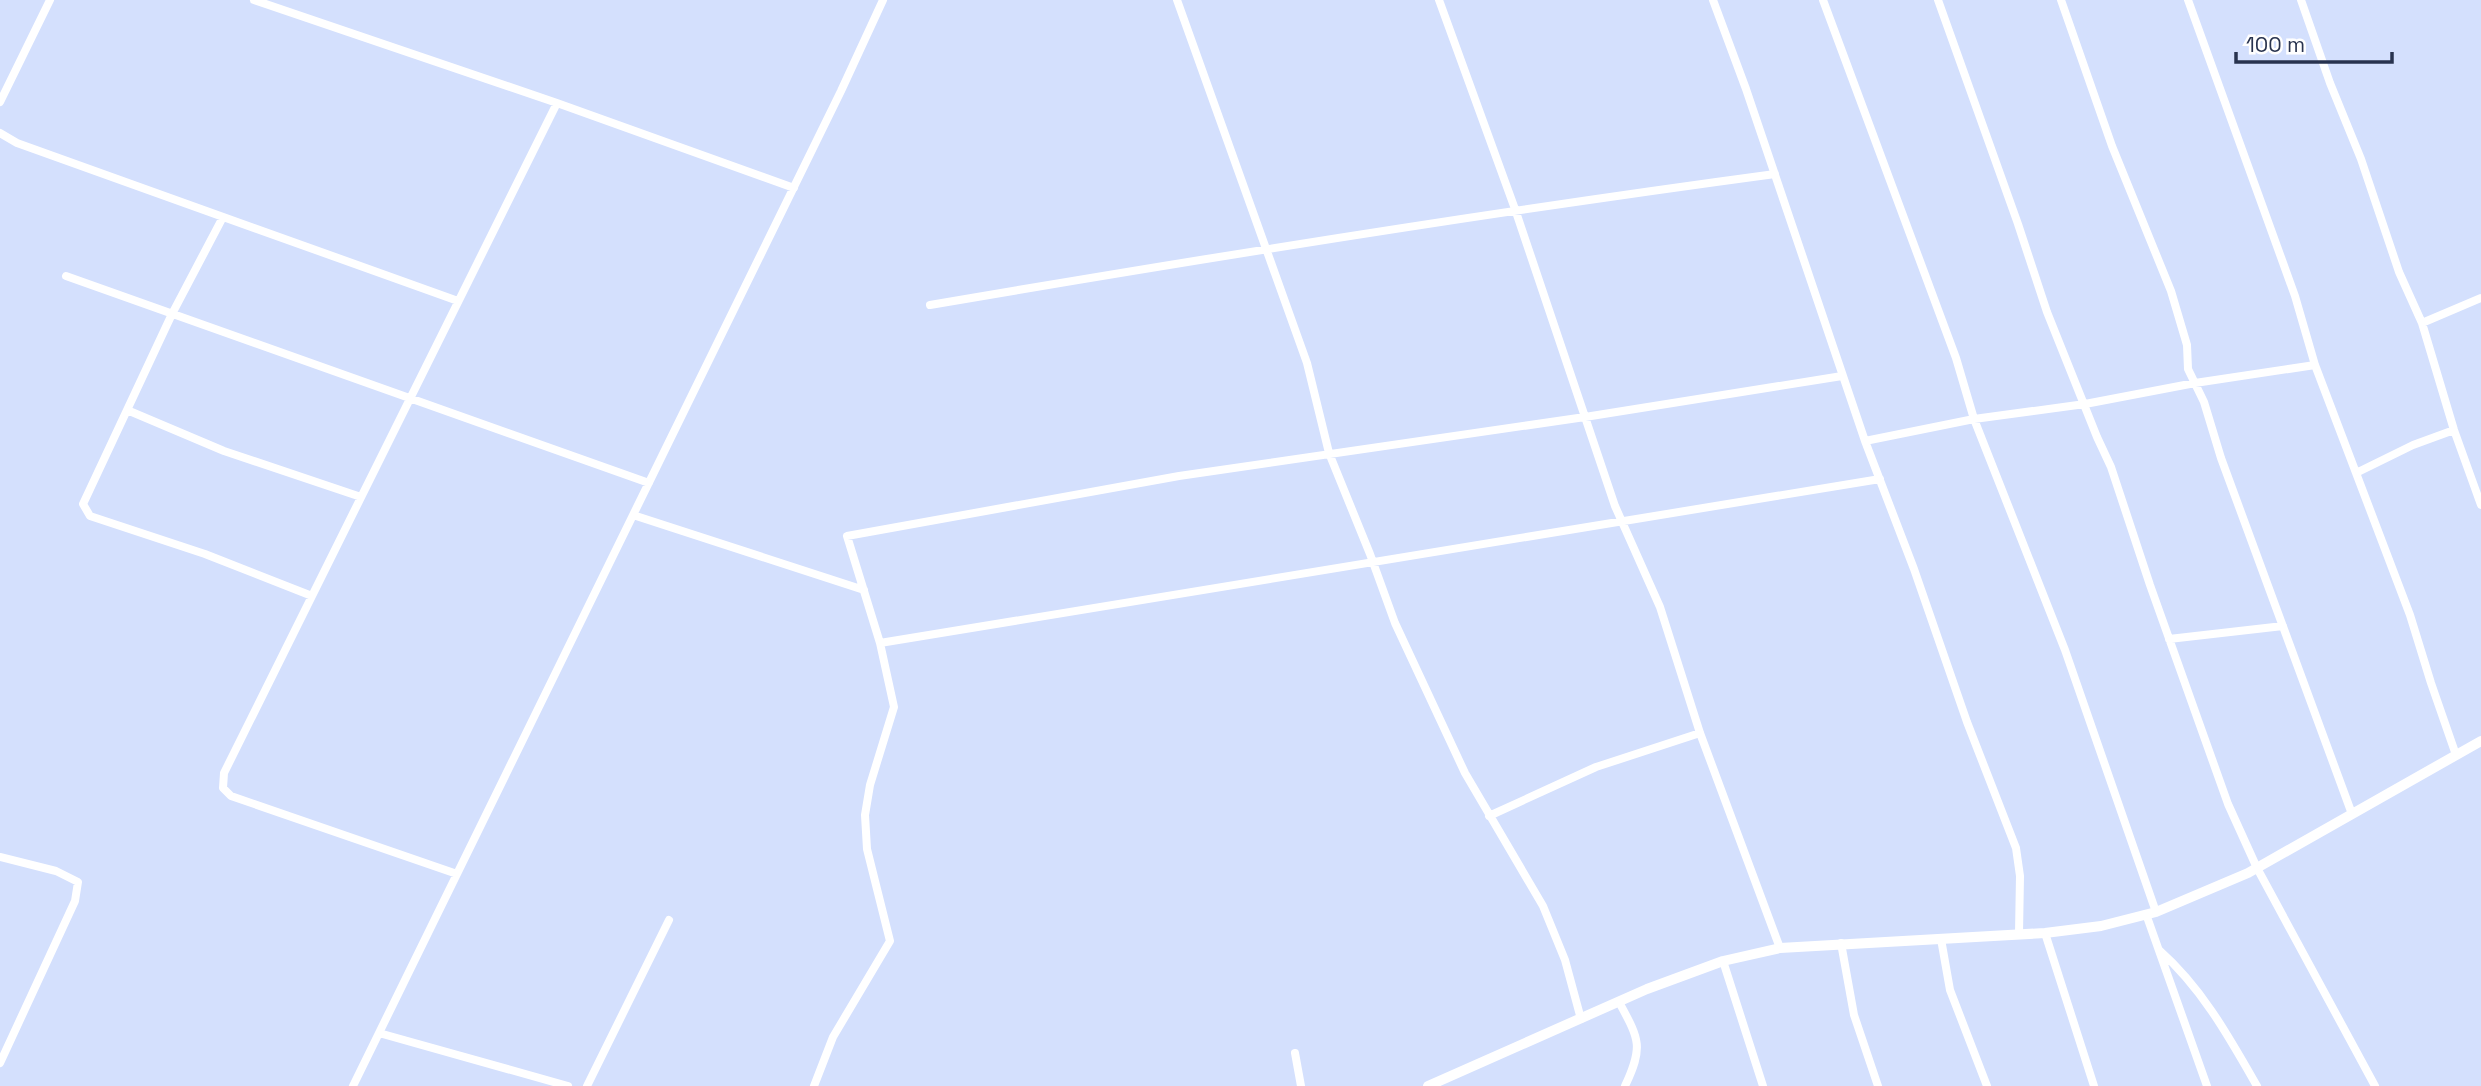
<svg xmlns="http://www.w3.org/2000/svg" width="2481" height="1086" font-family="'Space Grotesk',sans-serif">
	<rect width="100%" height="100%" fill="#d4e0fd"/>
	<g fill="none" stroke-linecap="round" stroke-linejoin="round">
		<!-- minor -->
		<path stroke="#fff" stroke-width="8" d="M254,0l303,103 237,85
			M1177,0l130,363 22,90 41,101 25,69 70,150 78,133 22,54 16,59
			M1439,0l76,209 100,297 45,101 40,126 80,215
			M1713,0l33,89 119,352 49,128 53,153 49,126 4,28 -1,57
			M1823,0l133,358 18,61 91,231 91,262
			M1938,0l80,224 29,88 50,125 14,30 39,118 78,219 29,64 118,218
			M2061,0l51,146 59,145 16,54 1,24 16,33 17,56 131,356
			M2188,0l107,296 20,69 95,250 21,68 25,72
			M2301,0l29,83 31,76 38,113 23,51 32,107 27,75
			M0,102l50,-102
			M0,133l17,10 441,158
			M223,217l-51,97 -89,190 7,12 115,38 107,42
			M66,276l583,207
			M930,305c281,-48 562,-93 845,-131
			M2422,323l59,-25
			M127,410l97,41 137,46
			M1865,441l109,-22 111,-15 110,-21 120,-18
			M2356,473l57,-28 41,-15
			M633,515l231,75
			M2169,639l114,-13
			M880,643l1000,-164
			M1489,816l107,-49 104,-34
			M0,857l56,14 22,11 -3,19 -75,162
			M457,874l-226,-78 -8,-8 1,-15 333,-670
			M2146,914l61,172
			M2045,933l49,153
			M1941,939l9,51 37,96
			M1841,943l13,72 24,71
			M2159,950c43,38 70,87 98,136
			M1723,961l40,125
			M1619,1002c20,37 25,44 6,84
			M379,1033l189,53
			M1295,1053l6,33
			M353,1086l488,-995 42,-91
			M587,1086l82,-166
			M814,1086l19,-49 57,-96 -23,-92 -2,-34 5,-30 24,-78 -14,-64 -33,-107 332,-60 406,-59 257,-41"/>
		<!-- tertiary -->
		<path stroke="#fff" stroke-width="10" d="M1428,1086l219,-97 76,-28 57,-13 265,-15 56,-7 55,-14 92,-39 233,-132"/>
	</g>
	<!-- scale -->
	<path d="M2236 52v10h156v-10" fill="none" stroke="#28334f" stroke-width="3.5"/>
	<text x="2246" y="52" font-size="21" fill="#28334f" stroke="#ffffff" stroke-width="5" paint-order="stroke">100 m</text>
</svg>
